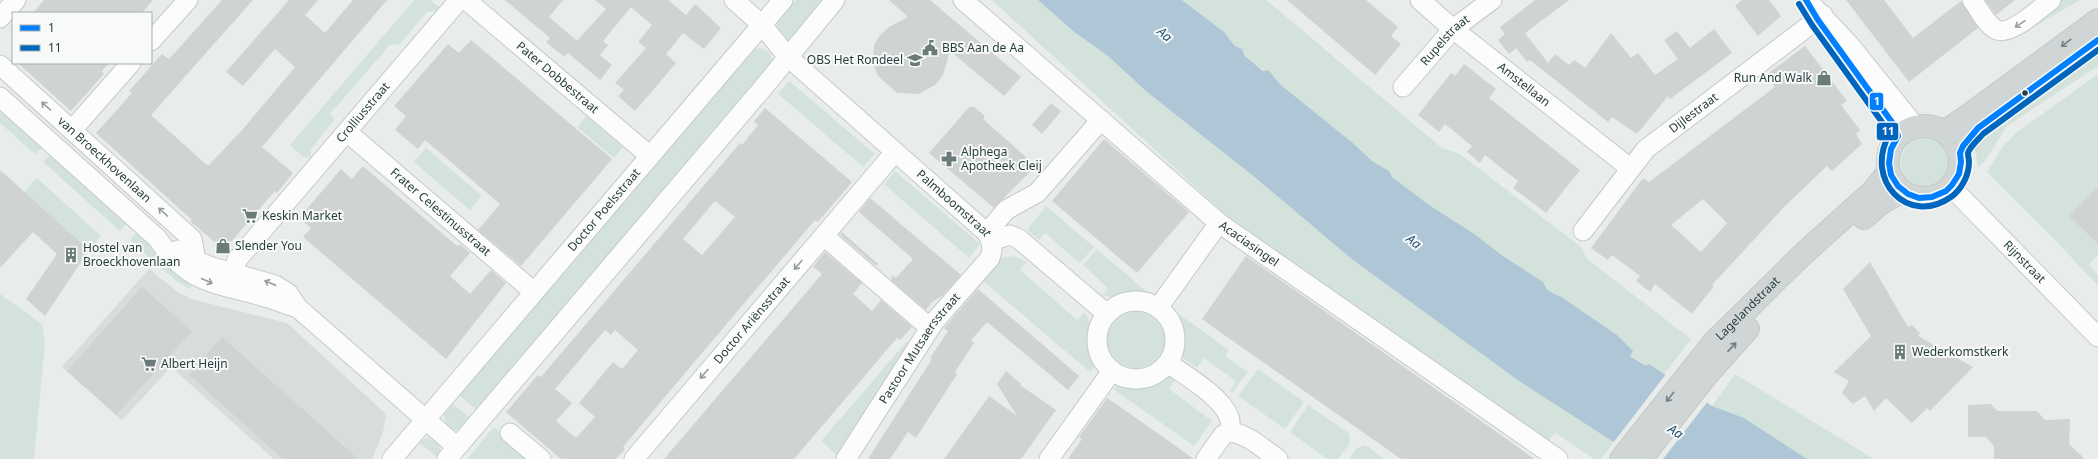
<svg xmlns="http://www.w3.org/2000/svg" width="2098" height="459" font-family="'Noto Sans',sans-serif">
	<rect width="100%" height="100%" fill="#e8eceb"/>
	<!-- built -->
	<path fill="#d7dddb" d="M149,269l30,24 12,6 96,24 99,91 -3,18 -11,27h-98l-103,-92 -49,53 -60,-53z"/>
	<!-- green -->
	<path fill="#d3e3dc" d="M414,0h16l9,7 -3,4 -9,1 -27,32 -10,1 -60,69 5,5 -25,31 1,6 -1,2 -7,-1 -13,-12z
		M796,0h33l-36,40h-8l-9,-11 2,-8z
		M992,0h46l35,31 35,25 39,36 110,87 96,81 166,121 95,61 -13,17h-7l-39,-26 -8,9 -320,-226z
		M1182,0h84l176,148 18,6 121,93 6,12 104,80 -27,35 -15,-9 -3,1 -16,-11 -13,-20 -57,-39 -6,-2 -81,-61 -44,-28 -37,-28 -3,-6 -17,-10 -18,-17 -73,-59c-9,-16 -32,-18 -39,-36l-7,-3 -11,-14z
		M2062,0h18l-53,31 -1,-3z
		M758,48c11,1 16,7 14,18l-294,345 -19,-16 292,-344z
		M2098,48v18l-91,60 -22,35 -7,6 -4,-24z
		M2098,74v181l-9,10 9,10v11l-44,-47 -67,-67 16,-26 13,-13z
		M789,81l86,73 -12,13 -85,-73z
		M0,110l42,38 -7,6 -35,-31z
		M586,116l37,31 -9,11 -37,-31z
		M1901 162a24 24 0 1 1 48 0a24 24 0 1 1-48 0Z
		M426,148l56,48 -12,14 -56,-48z
		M50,155l76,69 -6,7 -77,-69z
		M895,171l85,73 -11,14 -85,-74z
		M37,178l64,58 -12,14 -65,-58z
		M1046,206l48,41 -14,16 -35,-30 -6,7 -12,-10z
		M136,233l45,40 12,8 -3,8 -14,-8 -46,-41z
		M1097,249l50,43 -2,2h-19l-14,4 -10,-3 6,-7 -25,-23z
		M1014,256l13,6 -7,8 57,50 7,-7c9,8 5,19 6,30 0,8 2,15 5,23l-5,6 -108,-92 20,-22z
		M0,294l42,30 3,19 -11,116h-34z
		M1104 340a31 31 0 1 1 62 0a31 31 0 1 1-62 0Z
		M1180,315l49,35 -4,6 23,16 -16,21 -2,-2 6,-10 -32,-23 -7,10 -15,-11 2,-21 -7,-18z
		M907,341l4,4 -72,112 -18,-16z
		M1258,369l46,33 -19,27 -47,-33z
		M1735,374l139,85h-67l-95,-53z
		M1171,375l5,3 -7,11 43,32 -18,25 -81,-57c9,-8 18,-3 30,-4 10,-1 19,-6 28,-10z
		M453,404l16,13 -6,12c-12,3 -19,-3 -19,-15z
		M1308,405l42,29v9l-12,16h-11l-37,-27z
		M494,427l37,32h-64z
		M426,438c10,2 15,7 15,17l-3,3 -19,-15z
		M1365,445l20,14h-36l8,-11z"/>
	<!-- water -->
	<path fill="#aec6d5" d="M1038,0h144l42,32 11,14 7,3 3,7 18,15 5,-1 13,15 73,59 18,17 17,10 3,6 37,28 44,28 30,23 40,26c3,8 9,12 17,14l57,39 16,16 -3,5 16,10 3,-2 63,42 32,12 63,41h-167l-121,-78 -166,-121 -96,-81 -110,-87 -39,-36 -35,-25z"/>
	<!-- pier -->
	<path fill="#e8eceb" d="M1666,374l42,27 -45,58h-26l-24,-16z"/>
	<!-- building -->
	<path fill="#cfd3d2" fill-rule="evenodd" d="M44,0h109l-11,13h-109z
		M222,0h31l-102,115 57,51 35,-37 52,-62 -20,-18 -32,37 -17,-14 63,-72h29l-13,15 20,18 28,-33h34l-125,147 31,26 -16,20 -2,-2 -51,59 -34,-29 2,-1 -96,-87 36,-40 -3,-2 33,-37 7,5z
		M505,0h58l-14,17 28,24 29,-32 -11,-9h73l18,15 9,-11 26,24 -17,21 -21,-16 -17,21 10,9 -41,48 -17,-15 6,-6 -9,-7 31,-35 -8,-6 14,-17 -21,-18 -28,34 5,4 -8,10 12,10 -12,15 -32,-27 -4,4 -18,-15 4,-4z
		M889,0h41l91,77 -17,19 -54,-45 -7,24 -8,10 -16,9 -22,-1 -19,-17 -5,-13 1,-18 6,-10 9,-8 19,-10z
		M1287,0h79l32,27 -7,9 10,8 -26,31z
		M1535,0h34l-44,33 23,30 7,-9 14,11 5,-5 11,8 26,-35 20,25 7,-5 17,22 23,-16 -14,-19 13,-9 13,17 24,-19 18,24 -62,46 -2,-3 -31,38 -25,-17 -4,5 -78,-62 -3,2 -11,-14 -7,6 -11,-14 7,-6 -5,-7z
		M1742,0h27l12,16 -23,20 -23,-30z
		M1846,0h38l29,38 48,-37 17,27 -69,54z
		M1985,0h30l-19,15z
		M471,40l141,119 -91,107 -43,-36 22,-26 -75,-64 -7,9 -23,-19 11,-14 -12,-10 54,-62 11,9z
		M1805,46l42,55 -6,4 19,25 -4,4 6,10 -30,27 -5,-5 -42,40 -73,79 2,1 -22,28 -37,-30 -5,8 -14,-11 4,-5 -28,-21 -4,5 -17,-12 52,-70 6,4 126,-95 -9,-12zM1703,199l24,24 -26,29 -30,-27z
		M18,63h91l-7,8 2,3 -33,37z
		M1464,64l32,25 -7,9 91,72 -34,43 -33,-25 5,-7 -33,-26 -5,8 -13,-11 5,-6 -27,-22 -6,8 -21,-17 33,-42 4,3z
		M1051,103l10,8 -19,23 -10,-9z
		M969,107h5l11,9 -2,3 53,47 -42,42 -65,-55z
		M765,108l87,74 -34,40 -3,-2 -135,159 -57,68 2,2 -9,10h-55l-55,-47 32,-37 3,2 199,-234 2,2 16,-20 -4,-4zM715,201l20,16 -33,38 -19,-16zM605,330l6,5 4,-5 23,20 -16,19 -9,-7 -34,41 16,14 -19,21 -20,-17 16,-18 -17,-14z
		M1104,139l85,73 -52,61 -85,-72z
		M362,167h2l93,79 3,-2 10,9 -20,23 20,18 21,-24 15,13 -60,76 -143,-122 8,-9 -12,-10 25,-29 17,-20 11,10z
		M0,170l89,80 -44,66 -19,-17 31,-45 -24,-22 -33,36z
		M2098,187v57l-29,-28z
		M870,198l91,77 -19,21 -10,6 -6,8 -35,-30 1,-5 4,3 17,-19 -54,-47z
		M842,232l36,32 -2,2 -36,-31z
		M825,252l37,31 -9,11 19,17 9,-11 31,27 -12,13 -3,-2 -103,121h-130l158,-185 -9,-7z
		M1246,256l265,186 23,17h-133l-181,-127 -18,-13z
		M1870,262l38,65 4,-2 8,8 -2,3 55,31 -43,44 -3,-3 -15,15 -26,-25 -12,13 -9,-15 -12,8 -11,-11 7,-12 -15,-9 37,-36 -28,-47z
		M142,287l50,44 -76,84 -49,-44z
		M978,289l101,87 -11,14 -81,-68 -16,18 3,3 -19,29 2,2 -41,64 -8,-6 -18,27h-22l64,-100 -2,-1 18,-27 -4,-3z
		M222,337l105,94 31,28h-75l-94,-84z
		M1006,371l15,13 -1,1 36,25 -35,49h-77l45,-63 28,20 -20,-32z
		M1107,398l12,8 75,53h-126l14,-20 -3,-2z
		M1991,404l6,7h40l8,9 25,-1 -1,25 16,15h-91v-13l-8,-9h-18v-32z"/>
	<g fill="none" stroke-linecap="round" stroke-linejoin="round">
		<defs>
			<g id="minor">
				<path id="s1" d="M466,0l184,156"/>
				<path id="s2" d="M734,0l28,25 26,32 199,176 4,8 19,-6 9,4 88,75"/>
				<path id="s3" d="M963,0l256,223 339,236"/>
				<path id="s4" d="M1420,0l33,29 177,139"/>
				<path d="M1807,0l41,43 67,83"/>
				<path d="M1972,0c7,9 14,24 23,29 14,9 45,-21 56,-29"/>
				<path d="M0,18l16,-18"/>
				<path d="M151,41l37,-41"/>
				<path id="s5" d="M0,65l192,174 4,22"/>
				<path d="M1860,77l34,48 4,11"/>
				<path id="s6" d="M1403,87l50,-58 39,-29"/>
				<path d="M0,97l157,141c33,49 61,44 111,60 10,3 20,7 30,10"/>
				<path d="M72,130l59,-67"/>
				<path id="s7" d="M347,132l187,160"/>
				<path id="s8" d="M1951,187l147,150"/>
				<path id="s9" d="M1583,231l63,-82 177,-134"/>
				<path d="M987,233l19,-23 31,-17 64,-73"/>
				<path d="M824,236l106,92"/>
				<path d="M178,250l18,11 16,6 63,18 13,8 10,15 159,139"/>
				<path id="s10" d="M230,284l7,-24 222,-260"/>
				<circle cx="1136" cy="340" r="39"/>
				<path d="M1158,308l61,-85"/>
				<path d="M1168,363c18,13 53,33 61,54 2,4 1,10 1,15 18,2 33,17 48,27"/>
				<path d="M510,433l31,26"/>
				<path id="s11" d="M392,459l391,-459"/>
				<path d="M447,459l315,-370 73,-89"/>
				<path id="s12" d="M634,459l261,-307"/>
				<path id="s13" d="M846,459l88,-137 56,-64 2,-7 -1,-10"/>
				<path d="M1049,459l63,-88"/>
				<path d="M1206,459l17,-24 7,-3"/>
			</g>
			<g id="major">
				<circle cx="1924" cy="162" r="36"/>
				<path d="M1943,130l7,-2 19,-13 129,-95"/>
				<path d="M1960,153l4,-8 14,-17 120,-88"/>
				<path d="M1864,218l17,-15 22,-12"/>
				<path id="s14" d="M1621,459l93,-117 87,-86 71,-64 17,-21"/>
				<path d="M1641,459l65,-83 42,-47"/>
			</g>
		</defs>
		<!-- minor casing -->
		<use href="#minor" stroke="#c5c9c8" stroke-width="21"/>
		<!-- major casing -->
		<use href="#major" stroke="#c4caca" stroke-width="24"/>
		<!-- minor -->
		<use href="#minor" stroke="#fcfcfc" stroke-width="19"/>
		<!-- major -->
		<use href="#major" stroke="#d0d6d6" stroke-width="22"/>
		<defs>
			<path id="bus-1" d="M1806,0l12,20 76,105 4,11 -7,13 -2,14 2,12 7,11 10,8 11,4 13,-1 14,-6 6,-6 7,-11 2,-12 -1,-9 3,-7 15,-18 120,-88"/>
			<path id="bus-2" d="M1799,4l13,21 75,104 2,6c-25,45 19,92 62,62 11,-8 18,-22 18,-35 0,-3 -1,-6 -1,-9 2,-7 11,-14 15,-19l115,-84"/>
		</defs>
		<!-- bus-1 casing -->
		<use href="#bus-1" stroke="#f7faf9" stroke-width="9"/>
		<!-- bus-2 casing -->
		<use href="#bus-2" stroke="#f7faf9" stroke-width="9"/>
		<!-- bus-1 -->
		<use href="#bus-1" stroke="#0080ff" stroke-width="6"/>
		<!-- bus-2 -->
		<use href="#bus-2" stroke="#0065bd" stroke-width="6"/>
	</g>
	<!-- one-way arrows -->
	<defs><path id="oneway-shaft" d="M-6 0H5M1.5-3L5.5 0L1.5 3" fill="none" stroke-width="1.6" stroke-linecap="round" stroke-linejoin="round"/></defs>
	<g stroke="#929d9c">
		<use href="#oneway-shaft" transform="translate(2020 24) rotate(146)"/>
		<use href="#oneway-shaft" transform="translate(46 106) rotate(-138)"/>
		<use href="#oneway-shaft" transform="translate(163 212) rotate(-138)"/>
		<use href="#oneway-shaft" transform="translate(798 265) rotate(131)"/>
		<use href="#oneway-shaft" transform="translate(207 281) rotate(24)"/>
		<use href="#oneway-shaft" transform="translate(270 283) rotate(-157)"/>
		<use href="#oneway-shaft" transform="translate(704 374) rotate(131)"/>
	</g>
	<g stroke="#738282">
		<use href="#oneway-shaft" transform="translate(2066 43) rotate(143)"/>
		<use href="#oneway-shaft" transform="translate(1732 347) rotate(-47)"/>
		<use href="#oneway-shaft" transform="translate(1670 397) rotate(128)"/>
	</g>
	<!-- icons -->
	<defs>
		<symbol id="civic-bare" viewBox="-9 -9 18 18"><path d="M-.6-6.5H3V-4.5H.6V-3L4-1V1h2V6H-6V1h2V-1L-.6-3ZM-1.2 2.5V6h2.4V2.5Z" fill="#6b7b7a" stroke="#f7faf9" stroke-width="2.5" paint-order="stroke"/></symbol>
		<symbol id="school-bare" viewBox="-9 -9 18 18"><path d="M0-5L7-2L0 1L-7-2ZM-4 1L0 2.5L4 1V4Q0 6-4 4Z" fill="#6b7b7a" stroke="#f7faf9" stroke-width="2.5" paint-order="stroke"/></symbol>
		<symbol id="shop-bare" viewBox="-9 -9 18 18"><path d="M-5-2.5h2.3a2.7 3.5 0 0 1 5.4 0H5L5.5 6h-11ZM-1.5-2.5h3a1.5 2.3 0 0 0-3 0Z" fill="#6b7b7a" stroke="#f7faf9" stroke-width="2.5" paint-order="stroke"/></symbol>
		<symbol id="pharmacy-bare" viewBox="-9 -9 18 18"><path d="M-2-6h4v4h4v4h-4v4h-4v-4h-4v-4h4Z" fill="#6b7b7a" stroke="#f7faf9" stroke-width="2.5" paint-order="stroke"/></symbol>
		<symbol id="supermarket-bare" viewBox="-9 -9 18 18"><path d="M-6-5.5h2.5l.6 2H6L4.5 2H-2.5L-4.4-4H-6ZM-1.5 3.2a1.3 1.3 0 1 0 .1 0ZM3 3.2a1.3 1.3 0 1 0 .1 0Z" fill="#6b7b7a" stroke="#f7faf9" stroke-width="2.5" paint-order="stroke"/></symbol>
		<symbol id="building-bare" viewBox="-9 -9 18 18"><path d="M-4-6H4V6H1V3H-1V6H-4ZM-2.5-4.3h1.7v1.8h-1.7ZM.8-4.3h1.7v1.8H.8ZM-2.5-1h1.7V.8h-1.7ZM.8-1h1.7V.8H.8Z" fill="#6b7b7a" stroke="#f7faf9" stroke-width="2.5" paint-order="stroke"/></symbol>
	</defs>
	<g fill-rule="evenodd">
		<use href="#civic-bare" x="919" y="37" width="22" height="22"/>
		<use href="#school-bare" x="904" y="49" width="22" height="22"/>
		<use href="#shop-bare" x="1813" y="67" width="22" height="22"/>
		<use href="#pharmacy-bare" x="938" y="148" width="22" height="22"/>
		<use href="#supermarket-bare" x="239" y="205" width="22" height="22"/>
		<use href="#shop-bare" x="212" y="235" width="22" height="22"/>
		<use href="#building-bare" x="60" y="244" width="22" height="22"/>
		<use href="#building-bare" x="1889" y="341" width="22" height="22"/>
		<use href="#supermarket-bare" x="138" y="353" width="22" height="22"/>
	</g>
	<!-- markers -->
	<circle fill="#273e3d" stroke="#f7faf9" stroke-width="1.5" cx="2025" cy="93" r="3.5"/>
	<g text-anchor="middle" stroke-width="4" stroke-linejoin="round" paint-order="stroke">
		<!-- street labels -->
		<g font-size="12" fill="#273e3d" stroke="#f7faf9">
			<text dy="4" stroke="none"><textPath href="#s6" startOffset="63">Rupelstraat</textPath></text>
			<text dy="4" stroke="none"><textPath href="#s1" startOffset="120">Pater Dobbestraat</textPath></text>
			<text dy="4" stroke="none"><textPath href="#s4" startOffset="134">Amstellaan</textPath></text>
			<text dy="4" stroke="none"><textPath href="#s10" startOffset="219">Crolliusstraat</textPath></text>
			<text dy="4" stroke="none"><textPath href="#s9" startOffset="163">Dijlestraat</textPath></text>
			<text dy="4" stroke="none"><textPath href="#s5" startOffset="141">van Broeckhovenlaan</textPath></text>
			<text dy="4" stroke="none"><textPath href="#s2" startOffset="300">Palmboomstraat</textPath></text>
			<text dy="4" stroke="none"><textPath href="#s11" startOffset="327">Doctor Poelsstraat</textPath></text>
			<text dy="4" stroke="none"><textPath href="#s7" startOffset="123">Frater Celestinusstraat</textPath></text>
			<text dy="4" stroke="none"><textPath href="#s3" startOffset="376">Acaciasingel</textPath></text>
			<text dy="4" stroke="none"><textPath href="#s8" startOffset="105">Rijnstraat</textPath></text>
			<text dy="4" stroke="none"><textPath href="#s14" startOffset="197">Lagelandstraat</textPath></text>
			<text dy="4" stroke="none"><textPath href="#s12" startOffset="182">Doctor Ariënsstraat</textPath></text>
			<text dy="4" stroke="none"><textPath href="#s13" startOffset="133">Pastoor Mutsaersstraat</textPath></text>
		</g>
		<!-- poi labels -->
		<g font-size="12" fill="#273e3d" stroke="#f7faf9" text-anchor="start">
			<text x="942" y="52">BBS Aan de Aa</text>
			<text x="903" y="64" text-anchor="end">OBS Het Rondeel</text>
			<text x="1812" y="82" text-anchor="end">Run And Walk</text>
			<text x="961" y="156">Alphega<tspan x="961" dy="14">Apotheek Cleij</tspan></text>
			<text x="262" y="220">Keskin Market</text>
			<text x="235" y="250">Slender You</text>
			<text x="83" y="252">Hostel van<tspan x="83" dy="14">Broeckhovenlaan</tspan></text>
			<text x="1912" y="356">Wederkomstkerk</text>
			<text x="161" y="368">Albert Heijn</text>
		</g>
		<!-- water labels -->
		<g font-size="13" font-style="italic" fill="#275474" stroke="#f7faf9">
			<text transform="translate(1165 34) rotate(40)" y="5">Aa</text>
			<text transform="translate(1414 241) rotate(38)" y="5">Aa</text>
			<text transform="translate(1676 431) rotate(32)" y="5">Aa</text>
		</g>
	</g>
	<g stroke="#f7faf9" stroke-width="1.5">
		<rect x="1869" y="92" width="15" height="19" rx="4" fill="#0080ff"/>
		<rect x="1876" y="122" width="23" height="19" rx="4" fill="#0065bd"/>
	</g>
	<g font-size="11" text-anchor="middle" font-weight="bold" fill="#fff">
		<text x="1877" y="105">1</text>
		<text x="1888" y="135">11</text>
	</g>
	<!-- legend -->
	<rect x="12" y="12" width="140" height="52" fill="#f7faf9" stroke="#a4afae"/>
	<rect x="20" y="25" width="20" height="6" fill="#0080ff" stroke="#a4afae"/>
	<text x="48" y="32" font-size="12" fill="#273e3d">1</text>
	<rect x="20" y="45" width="20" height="6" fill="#0065bd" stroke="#a4afae"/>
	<text x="48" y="52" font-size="12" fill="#273e3d">11</text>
</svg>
